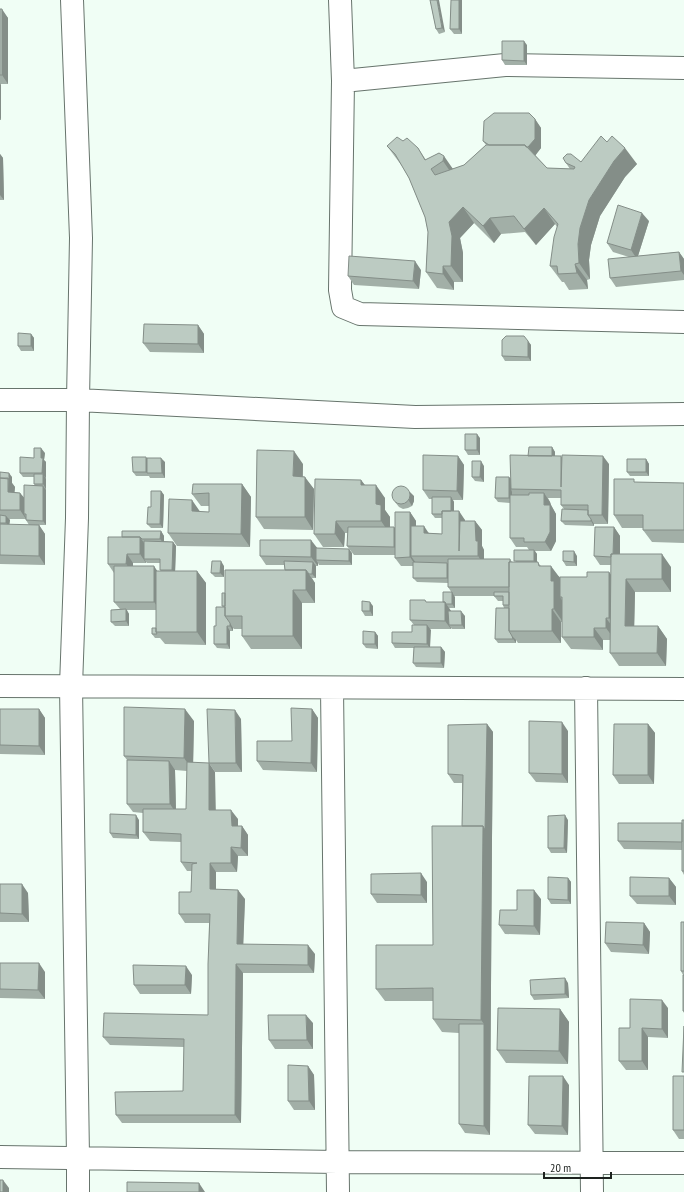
<svg xmlns="http://www.w3.org/2000/svg" width="684" height="1192" font-family="'PT Sans Narrow',sans-serif">
	<rect width="100%" height="100%" fill="#f0fef5"/>
	<g fill="none" stroke-linecap="round" stroke-linejoin="round">
		<defs>
			<path id="minor" d="M72,0l9,238 -3,162 -1,118 -6,168 7,471v35
				M340,0l3,81 -3,209 3,17 17,7 324,8
				M343,81l162,-16 179,3
				M0,400h78l337,17 269,-3
				M0,686l684,3
				M332,688l6,504
				M586,688l6,504
				M0,1157l338,5 346,1"/>
		</defs>
		<!-- minor casing -->
		<use href="#minor" stroke="#67746c" stroke-width="24"/>
		<!-- minor -->
		<use href="#minor" stroke="#fff" stroke-width="22"/>
	</g>
	<!-- wall -->
	<path fill="#a2afa7" fill-rule="evenodd" d="M430,0l15,32 -6,2 -3,-5z
		M451,0l11,34h-8l-4,-5z
		M0,9l8,9v66h-8l1,1v35h-1z
		M527,45v20h-22l-3,-5z
		M535,119l6,9v20l-6,7 12,13 23,1 -4,-6 15,-1 26,-20 30,22 -12,13 -25,39 -9,29 -2,15 1,19 -3,1 1,9 -19,1 -5,-8h-2l-12,-16 7,-39 -2,-3 -19,21 -11,-13 -24,2 -7,9 -20,-20 -14,15 3,15v29h-9v8l-17,-2 -11,-16 2,-40 -3,-15 -16,-39 -7,-12 -15,-20 16,-5 15,7 8,12 13,-7 14,16 11,-4 22,-20 -3,-4z
		M0,154l3,4 1,42h-4z
		M649,221l-11,35 41,-4 5,7v21l-68,7 -6,-9 19,-21 -16,-5 -6,-9z
		M421,270l-2,19 -65,-4 -6,-9z
		M198,325l6,9v19l-54,-1 -7,-9z
		M31,334l3,4v13h-13l-3,-5z
		M528,341l3,4v16h-26l-3,-5z
		M480,438v17h-12l-3,-5z
		M552,447l3,5v4l54,8 -1,60h-14v2l-29,-1 -4,-4 3,-12 -3,-4v-7h-13l2,4 1,3 5,9v27l-5,10h-16l2,3v8l4,4 19,11h27l22,-5 2,3v-10h-11l-6,-9 20,-29 6,9v18l51,13v25h-36l-1,34h24l9,13 -1,27h-47l-9,-13v-13h-7v10l-32,-1 -9,-12v-15h-1v21h-43l-2,-3v3h-18l-3,-4 9,-31 -1,-3v-4h-5l-4,-5h-40l-6,-9v-4l-31,-1 -4,-4v-12h-12l-6,-8v-3h-41l-7,-9 1,-13h-3l-1,14h-21l-9,-13 47,-54 4,5 20,13v12l5,7v10h4l1,1 15,-16 6,9v5l13,7 13,1v-16h-7l-3,-4v-15h-3l-6,-9 35,-34 6,9 -1,35h-10l1,2v9l11,9v1h10l7,9v16l2,4v9h26l2,3h3l14,-12 -2,-3h-11l-6,-9v-35l-12,-1 -3,-4 33,-42z
		M45,453l-1,7 2,2v63h-17l-3,-5v-1h-17l1,1 -1,5h30l6,9v31l-45,-1v-92l12,5v6l3,4 -1,5 6,1 4,5 11,-13 -1,-1v-7h-11l-3,-4 14,-15z
		M646,459l3,5v12h-19l-3,-4z
		M165,462v16h-15l-1,-2h-13l-3,-4z
		M303,464v12l11,13 -1,41 -49,-1 -8,-12z
		M484,466v16l-9,-1 -3,-4z
		M637,482l47,1v60l-32,-1 -9,-12v-2h-21l-8,-13z
		M242,484l9,13 -1,50 -73,-1 -9,-13 32,-21h9v-6h-8l-9,-12z
		M161,491l3,4 -1,33h-12l-4,-4z
		M414,496v5l-2,5 -4,2 -5,1 -4,-2 -4,-5z
		M161,531l3,5v5l9,1 3,4 -1,25h22l9,12v62l-41,-1 -5,-6h-5l-3,-4 4,-6v-18h-29l2,4v12h-14l-4,-4 9,-13 -6,-7v-29l-6,-9 14,-27zM146,562l1,1h13v7l1,1h-4l-24,-5v-3h13z
		M317,548l35,5v12h-33l-1,-2v3h-2v12h-4l3,5v20h-13v46h-51l-9,-13v-7h-8l-1,-1v3h-3v18l-13,-1 -3,-4 2,-18 7,-19 -1,-1 3,-13 60,-23 -1,-5h-18l-6,-9z
		M577,556v10h-11l-3,-5z
		M224,566v11h-9l-4,-4z
		M455,597v11h-6l2,3 14,5v13h-13l-1,-1v1h-21v18h11l4,5 -1,16 -28,-1 -3,-4 1,-15h-19l-3,-5 20,-11 2,-7 -4,-5 17,-18h16z
		M373,606v10h-8l-3,-5z
		M375,632l3,4v13l-12,-1 -3,-4z
		M0,709h39l6,9v37l-45,-1z
		M312,709l6,9 -1,54 -54,-2 -6,-9 35,-20z
		M241,719l1,53h-27l-6,-9z
		M194,721l-1,41 22,10v38l23,9v7h4l6,9v21h-10l-1,16h-21v17l29,10 -2,45 72,10 -1,19h-71l-2,150h-119l-6,-8 67,-24 1,-44 -74,-2 -7,-8 105,-22 1,-92h-24l-6,-9 12,-22 1,-21h-5l-6,-9v-20l-31,-1 -7,-9v-19l-10,-1 -6,-8v-44l-3,-4zM175,770l12,1 -1,38h-10z
		M487,724l6,8 -1,106 -2,297 -25,-2 -6,-9v-91l-17,-1 -9,-13v-18h-48l-9,-12 57,-44 29,-119v-43h-8l-6,-9z
		M648,724l7,9 -1,51h-35l-6,-9z
		M568,731v52l-32,-1 -7,-9z
		M139,820v19l-26,-1 -3,-5z
		M568,820l-1,33h-16l-3,-5z
		M684,820v55l-2,-4v-21l-58,-1 -6,-8 64,-18z
		M568,878l3,4v22h-20l-3,-5z
		M669,878l7,9v18l-39,-1 -7,-8z
		M427,882v21h-50l-6,-9z
		M0,884l28,9 1,29h-29z
		M541,899l-1,36 -35,-1 -6,-9 18,-15z
		M684,922v91l-1,-2v-36l-2,-4z
		M644,923l6,9 -1,22 -38,-2 -6,-9z
		M0,963l45,9v27l-45,-1z
		M192,975l-1,19h-51l-6,-9z
		M568,983l1,15 -35,2 -3,-5z
		M668,1008v30l-20,-1v33h-22l-7,-9 11,-33z
		M560,1009l9,13 -1,42 -62,-1 -9,-13z
		M313,1023v26h-38l-6,-9z
		M308,1066l6,9 1,35h-21l-6,-9z
		M684,1076v63h-5l-6,-9z
		M569,1085l-1,50 -33,-1 -7,-9z"/>
	<!-- shaded-wall -->
	<path fill="#848e88" d="M437,0h2l6,32 -3,-4z
		M459,0h3v34l-3,-5z
		M2,9l6,9v66l-6,-9z
		M524,41l3,4v20l-3,-4z
		M0,83l1,2v35l-1,-2z
		M535,119l6,9v20l-6,8 -7,-9z
		M625,148l12,16 -12,13 -25,39 -9,29 -2,15 1,19 -11,-16 -1,-19 2,-16 9,-28 25,-39z
		M0,154l3,4 1,42 -4,-5z
		M444,156l11,16 -1,5 -11,-16z
		M463,207l11,16 -14,15 3,15v29l-12,-16 -2,-44z
		M544,208l11,16 -19,21 -12,-16z
		M642,213l7,8 -12,38 -6,-9z
		M490,218l11,16 -7,9 -11,-17z
		M679,252l5,7v16l-3,-4z
		M415,261l6,9 -2,19 -6,-8z
		M575,264l12,16 1,9 -11,-16z
		M443,266l11,16v8l-11,-16z
		M198,325l6,9v19l-6,-9z
		M31,334l3,4v13l-3,-5z
		M528,341l3,4v16l-3,-4z
		M477,434l3,4v17l-3,-5z
		M552,447l3,5v10l-3,-4z
		M41,448l4,5 -1,7 2,2v16l-4,-5 -1,-15z
		M294,451l9,13 -1,25 -9,-13z
		M458,456l6,9 -1,35 -6,-9z
		M603,456l6,8 -1,60 -6,-9z
		M146,457l3,4 -2,12 -1,-1z
		M161,458l4,4v16l-3,-5z
		M646,459l3,5v12l-3,-4z
		M481,461l3,5v16l-4,-5z
		M9,473l3,4v6l3,4 -1,14 -6,-9z
		M43,474l3,5v10l-3,-5z
		M305,477l9,12 -1,41 -8,-13z
		M509,477l4,4 -2,8 1,3v11l-3,-5z
		M361,480l9,12 -9,-7z
		M242,484l9,13 -1,50 -9,-13z
		M376,485l9,13v12l5,7v17l-9,-13 -5,-17z
		M43,486l3,4v35l-3,-4z
		M161,491l3,4 -1,33 -3,-4z
		M410,492l4,4v5l-2,5 -3,-5z
		M20,493l7,8 -3,13 2,4v1l-6,-9z
		M544,493l6,9 1,3 5,9v27l-5,10 -6,-9z
		M451,497l3,5v16l-3,-4z
		M192,500l9,13 -9,-2z
		M459,511l6,9v36l-6,-5z
		M410,512l6,9v35h-5l5,7v3l-6,-9z
		M6,516l4,4 -1,7 -3,-4z
		M591,519l3,5v2l-3,-5z
		M336,521l9,12 -1,14 -9,-13z
		M475,521l7,9v16l2,4v15l-6,-9 -2,-15z
		M39,525l6,9v31l-6,-9z
		M424,526l6,9 -6,-2z
		M394,527l6,9v19l-6,-8z
		M614,527l6,9v29l-7,-8z
		M161,531l3,5v8l-4,-5z
		M140,537l6,9 -2,13 2,3v1l-6,-9z
		M311,540l7,9 -2,11 2,3v3l-7,-9z
		M173,542l3,4 -1,29 -3,-5z
		M349,549l3,4v12l-3,-4z
		M534,550l3,4v12l-3,-5z
		M574,551l3,5v10l-3,-4z
		M127,554l6,9v10l-7,-9z
		M662,554l9,13v25l-9,-13z
		M221,561l3,5v11l-4,-4z
		M313,562l3,4v12l-4,-4z
		M447,563l3,4v16l-3,-5z
		M154,566l6,9v35l-6,-8z
		M551,566l9,12 2,19h-2l3,5v20l-9,-13 -3,-28z
		M306,570l9,13v20l-9,-13z
		M197,571l9,12v62l-9,-13z
		M609,572l9,13v45l-9,-12z
		M626,579l9,13 -1,46 -9,-12z
		M293,590l9,13v46l-9,-13z
		M452,592l3,5v11l-3,-4z
		M370,602l3,4v10l-3,-5z
		M445,602l6,9 -2,14 2,3v1l-6,-8z
		M126,609l3,5v12l-3,-5z
		M552,609l9,13v21l-9,-12z
		M461,611l4,5v13l-3,-4z
		M606,618l9,12v10l-9,-12z
		M230,623l3,5v3l-3,-5z
		M427,625l4,5 -1,18 -3,-4z
		M227,626l3,5v18l-3,-5z
		M658,626l9,13 -1,27 -9,-13z
		M594,628l9,12v10l-9,-13z
		M375,632l3,4v13l-3,-5z
		M512,636l4,4v3l-3,-4z
		M441,647l4,5 -1,16 -3,-5z
		M39,709l6,9v37l-6,-9z
		M185,709l9,12 -1,50 -9,-13z
		M312,709l6,9 -1,54 -6,-9z
		M235,710l6,9 1,53 -6,-9z
		M562,722l6,9v52l-6,-9z
		M487,724l6,8 -1,106 -2,297 -6,-9v-102l-3,-4 2,-194z
		M648,724l7,9 -1,51 -6,-9z
		M169,761l6,9 1,43 -6,-9z
		M209,763l6,9 1,47 -7,-9z
		M231,810l7,9v16l-6,-9z
		M136,815l3,5v19l-3,-4z
		M565,815l3,5 -1,33 -3,-5z
		M242,826l6,9v21l-7,-8z
		M231,847l7,9 -1,16 -6,-9z
		M210,863l6,9v26l-6,-9z
		M421,873l6,9v21l-6,-8z
		M568,878l3,4v22l-3,-4z
		M669,878l7,9v18l-7,-9z
		M22,884l6,9 1,29 -7,-8z
		M238,890l7,9 -2,54 -6,-9z
		M534,890l7,9 -1,36 -6,-9z
		M644,923l6,9 -1,22 -6,-9z
		M308,945l7,9 -1,19 -6,-8z
		M39,963l6,9v27l-7,-9z
		M236,964l7,9 -2,150 -6,-8z
		M186,966l6,9 -1,19 -6,-9z
		M565,978l3,5 1,15 -4,-4z
		M662,1000l6,8v30l-6,-9z
		M560,1009l9,13 -1,42 -9,-13z
		M306,1015l7,8v26l-6,-9z
		M642,1028l6,9v33l-6,-9z
		M308,1066l6,9 1,35 -6,-9z
		M563,1076l6,9 -1,50 -6,-9z
		M3,1180l6,8v4h-6z
		M199,1183l6,9h-6z"/>
	<!-- building -->
	<path fill="#bccbc2" stroke="#848e88" d="M430,0h7l5,28 -6,1z
		M451,0h8v29h-9z
		M0,9h2v66h-2z
		M502,41h22v20l-22,-1z
		M494,113h35l6,6v20l-7,8h-2l-1,-2h-36l-6,-4 1,-20z
		M601,136l6,6 5,-6 13,12 -11,13 -25,39 -9,28 -2,16 1,19 -4,1 2,9 -19,1 -1,-8h-7l4,-29 4,-13 -14,-16 -20,21 -10,-13 -24,2 -7,8 -20,-19 -14,15 3,14 -1,30h-8v8l-17,-2 2,-40 -3,-15 -16,-39 -14,-24 -8,-8 10,-9 6,4 4,-3 11,10 7,12 14,-7 5,3 -1,5 -12,8 4,6 29,-10 22,-20h39l22,23 27,1 1,-2 -9,-4 -3,-5 4,-4h4l10,8z
		M618,205l24,8 -11,37 -24,-7z
		M679,252l2,19 -71,7 -2,-19z
		M349,256l66,5 -2,20 -65,-5z
		M144,324l54,1v19l-55,-1z
		M18,333l13,1v12h-13z
		M506,336h18l4,5v16l-26,-1v-16z
		M465,434h12v16h-12z
		M529,447h23v9h-24z
		M34,448h7v10h2l-1,15h-22v-16l14,1z
		M257,450l37,1 -1,25 12,1v40h-49z
		M423,455l35,1 -1,35 -34,-1z
		M510,455l51,1v31l1,-32 41,1 -1,59h-14v-10h-27v-15l-50,-1z
		M132,457h14v15h-13z
		M147,458h14l1,15h-15z
		M627,459h19v13h-19z
		M472,461h9l-1,16h-8z
		M0,472l9,1v6l-9,-1z
		M34,474h9v10h-9z
		M496,477h13v21h-14z
		M0,478h8v14l12,1v17h-20z
		M315,479l46,1v5h15v19l5,1v16h-45l-1,13h-21z
		M614,479h20v3l50,1v47h-41v-15h-29z
		M193,484h49l-1,50 -73,-1 1,-34 23,1v11l17,1v-19l-17,1z
		M24,485l19,1v35l-17,-1v-6h-2z
		M392 495a9 9 0 1 1 18 0a9 9 0 1 1-18 0Z
		M151,491h10l-1,33h-13l1,-17h3z
		M529,493h15v12h6v27l-5,10h-21v-4h-14v-43h19z
		M432,497h19v14h-9v3h-10z
		M562,509l26,1v5l3,4v2h-30z
		M442,511h17v40l1,-30h15l1,20h2v15h-67v-30h13v7l18,1z
		M395,512h15v45l-15,1z
		M0,515l6,1v7h-6z
		M0,524l39,1v31l-39,-1z
		M348,527h46v20l-47,-1z
		M595,527h19l-1,27h-2v3l-17,-1z
		M122,531h39l-1,8h-18l-2,-2h-18z
		M108,537h32v17h-13l-1,10h-18z
		M260,540h51v17l-51,-1z
		M144,541l29,1 -1,28h-12v-11h-16z
		M316,548l33,1v12l-33,-1z
		M514,550h20v11h-20z
		M563,551h11v11l-11,-1z
		M611,554h51v25h-36l-1,47h33l-1,27h-47z
		M448,559h62v3h-1v25h-61z
		M212,561h9l-1,12h-9z
		M284,561l29,1 -1,12h-3l-3,-4h-21z
		M413,562l34,1v15h-34z
		M509,562h29l1,4h12v15h3v28h-2v22h-43z
		M114,566h40v36h-40z
		M225,570h81v20h-13v46h-51v-20h-17z
		M156,571h41v61h-41z
		M587,572h22v46h-3v10h-12v9h-32v-40h-2v-20h27z
		M443,592h9v12h-6l-1,-2h-2z
		M494,592h15v13h-6v-9h-9z
		M222,593h3v13h-3z
		M410,600h15l1,2h19v19l-35,-1z
		M362,601l8,1v9h-8z
		M216,607h9v9l5,7v3h-3v18h-13v-18h2z
		M496,608h13v23l3,5 1,3h-18z
		M126,609v12l-15,1v-12z
		M448,611h13l1,14h-13z
		M412,625h15v19l-35,-1v-11h20z
		M152,628h4v4l1,2h-5z
		M363,631l12,1v12h-12z
		M414,647h27v16h-28z
		M124,707l61,2 -1,49 -60,-2z
		M291,708l21,1 -1,54 -54,-2v-20h35z
		M0,709h39v37l-39,-1z
		M207,709l28,1 1,53h-27z
		M529,721l33,1v52l-33,-1z
		M487,724l-2,106 -2,-4h-21l1,-51 -15,-1v-49z
		M614,724h34v51h-35z
		M127,760l42,1 1,43h-43z
		M187,762l22,1v47h22l1,16h10l-1,22 -10,-1v16h-21v26l28,1 -1,54 71,1v20l-72,-1 -1,151h-119l-1,-23 68,-1 1,-52 -81,-2 1,-24 104,2v-51l2,-50h-31v-22h12l1,-28 5,-1 -16,-1v-28l-38,-2v-23h43z
		M110,814l26,1v20l-26,-2z
		M565,815l-1,33h-16v-32z
		M682,820h2v51h-2z
		M618,823h64v19l-64,-1z
		M432,826h51l-2,194 -48,-1v-31l-57,1v-44h57z
		M421,873v22l-50,-1v-20z
		M548,877l20,1v22l-20,-1z
		M630,877l39,1v18h-39z
		M0,884h22v30l-22,-1z
		M517,890h17v36l-35,-1 1,-15h17z
		M606,922l38,1 -1,22 -38,-2z
		M681,922h3v49h-3z
		M0,963h39l-1,27 -38,-1z
		M133,965l53,1 -1,19h-51z
		M683,975h1v36h-1z
		M565,978v16l-34,1 -1,-15z
		M630,999l32,1v29l-20,-1v33h-23v-33h11z
		M498,1008l62,1 -1,42 -62,-1z
		M268,1015h38l1,25h-38z
		M459,1024h25v102l-25,-2z
		M684,1026v46h-2z
		M288,1065l20,1 1,35h-21z
		M529,1076h34l-1,50 -34,-1z
		M673,1076h11v54h-11z
		M0,1180h3v12h-3z
		M127,1182l72,1v9h-72z"/>
	<!-- scale -->
	<path d="M544 1172v6h67v-6" fill="none" stroke="#1d221f" stroke-width="2"/>
	<text x="550" y="1172" font-size="12" fill="#1d221f" stroke="#ffffff" stroke-width="3" paint-order="stroke">20 m</text>
</svg>
